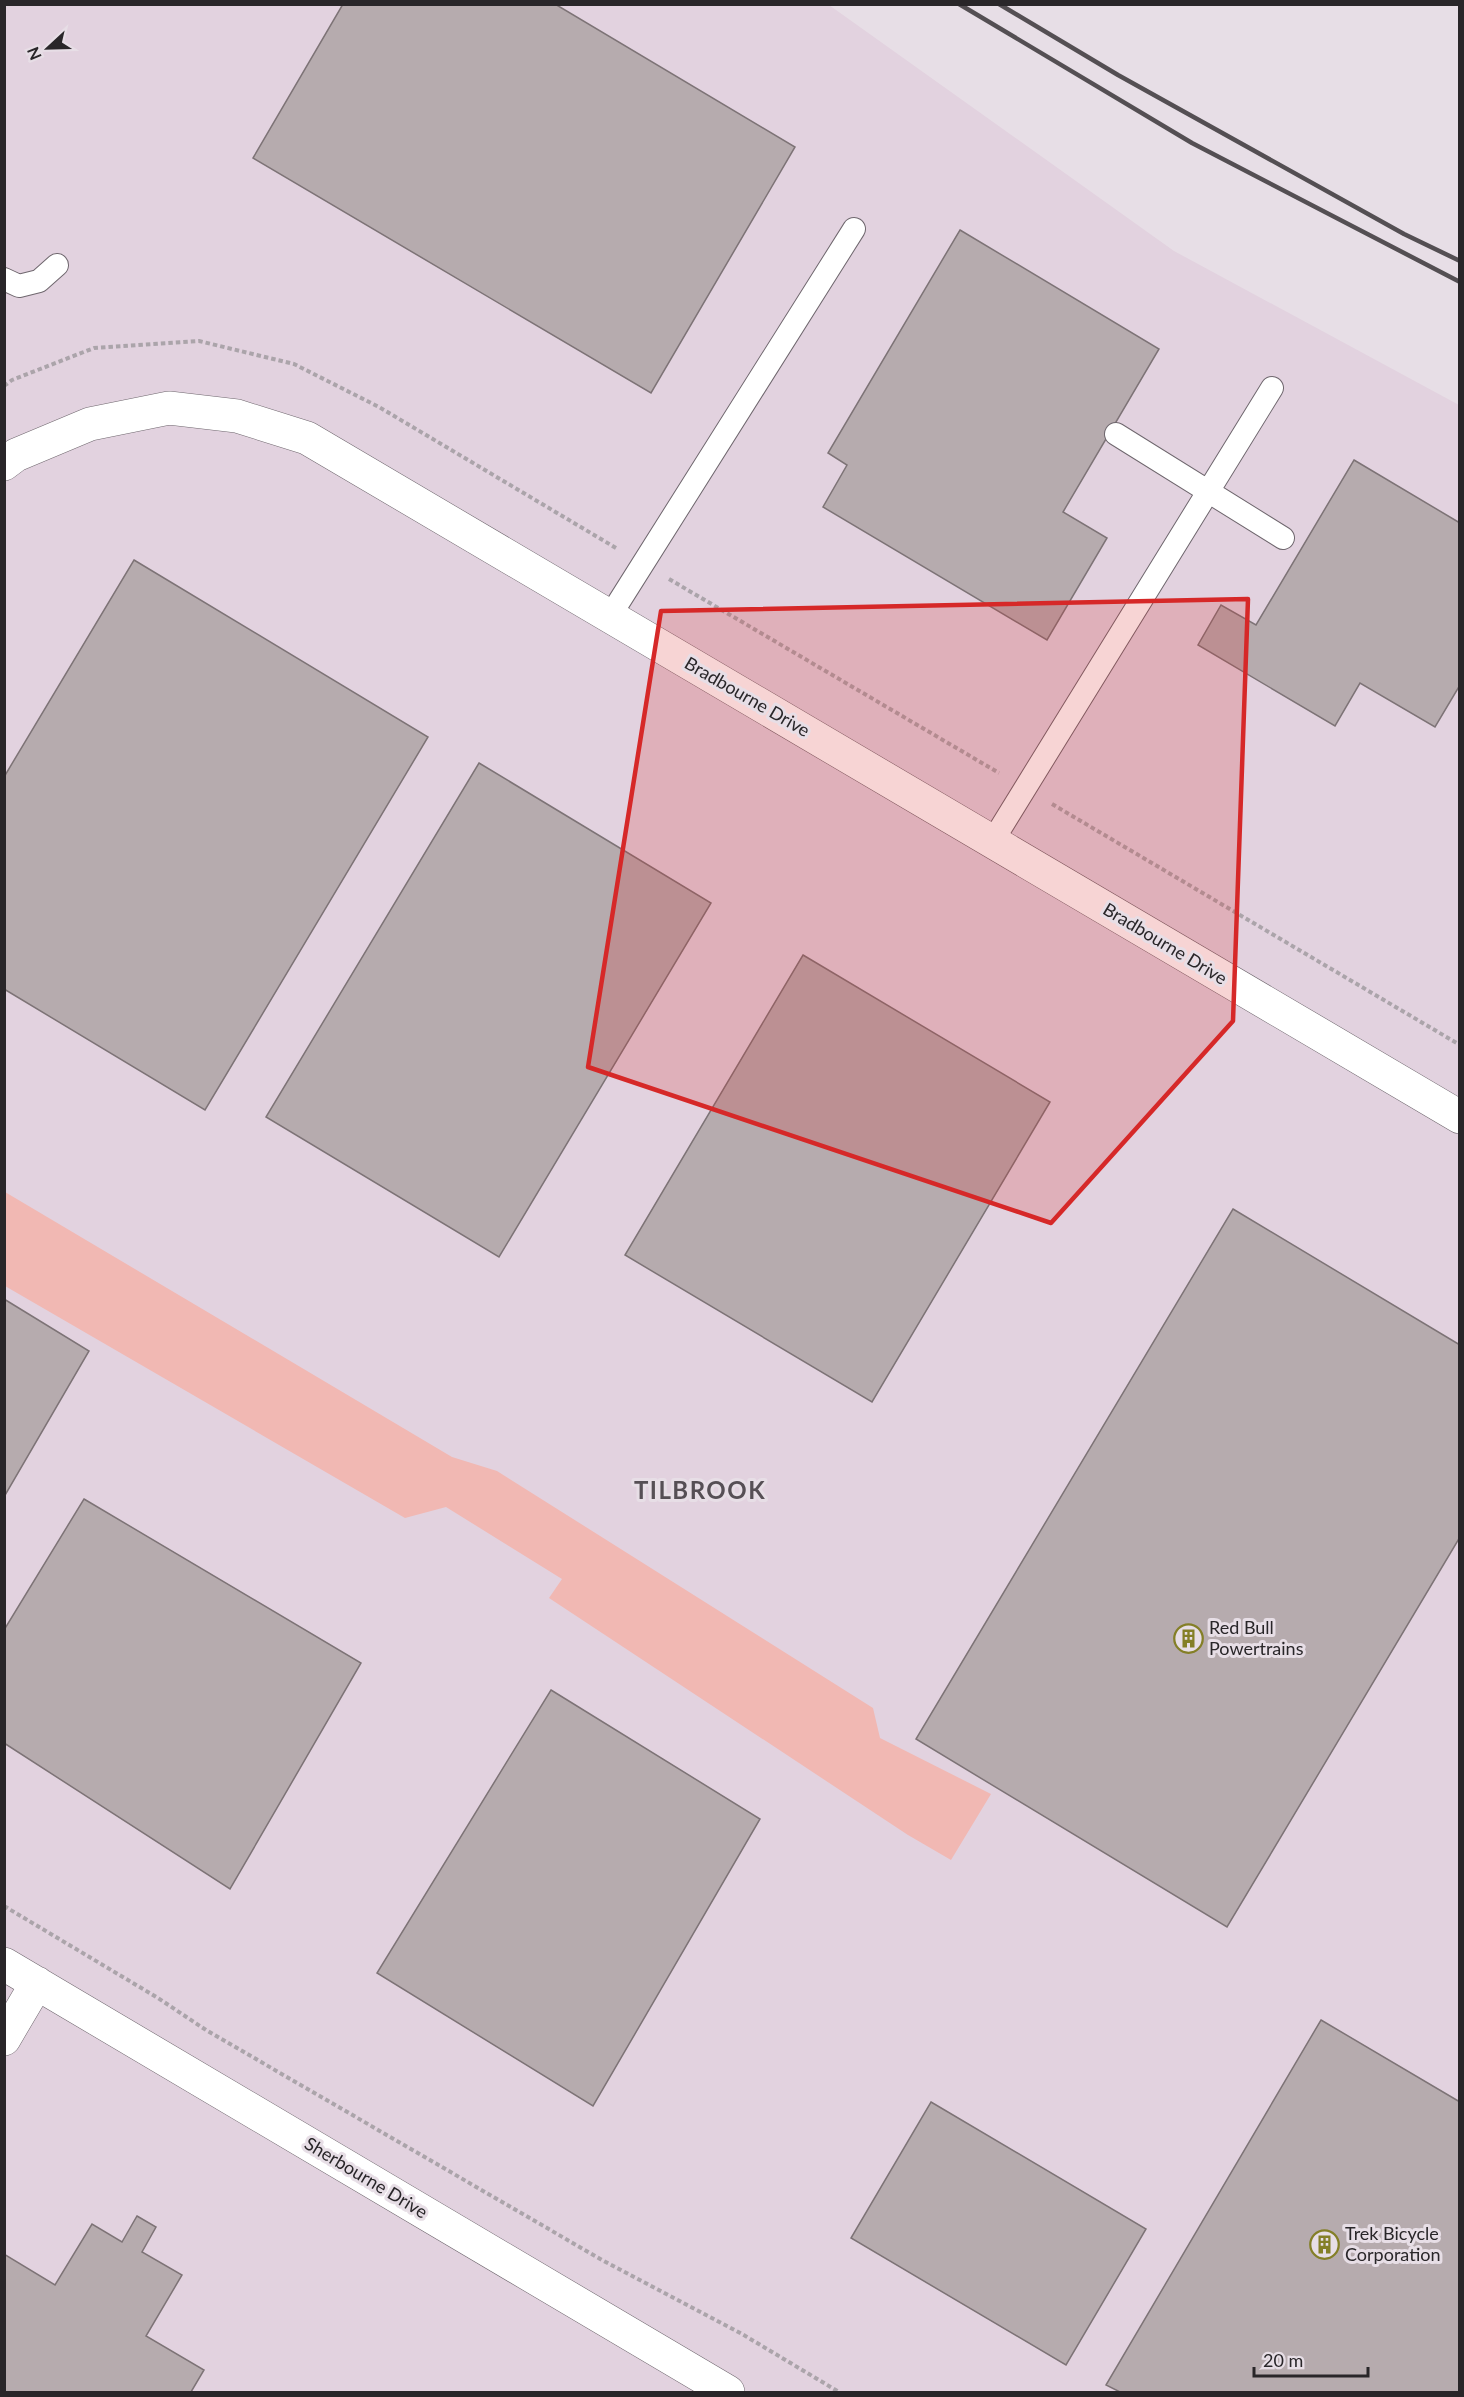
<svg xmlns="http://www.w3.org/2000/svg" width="1464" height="2397" font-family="Lato,sans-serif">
	<rect width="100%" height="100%" fill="#e7dee6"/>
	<!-- built -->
	<path fill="#e2d2df" d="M5,5h824l345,246 285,154v1987h-1454z"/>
	<!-- green -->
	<path fill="#f1b8b3" d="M5,1192l447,265 45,14 376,237 7,30 111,56 -40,66 -43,-25 -359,-237 13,-19 -116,-72 -41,11 -400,-232z"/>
	<!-- building -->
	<path fill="#b6abae" stroke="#7d7376" stroke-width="1.5" d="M343,4h212l240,143 -144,246 -398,-235z
		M960,230l199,119 -96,163 44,26 -60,102 -224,-133 24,-42 -19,-12z
		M1354,460l106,63v162l-25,42 -75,-44 -25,43 -137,-81 23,-40 35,20z
		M134,560l294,177 -223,373 -201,-121v-212z
		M479,763l232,140 -212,354 -233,-140z
		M803,955l247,147 -178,300 -247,-147z
		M1233,1209l227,136v192l-233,390 -311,-188z
		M4,1299l85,52 -85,146z
		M84,1499l277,164 -131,226 -226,-146v-113z
		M551,1690l209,129 -167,287 -216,-133z
		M1321,2020l139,82v290h-340l-14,-7z
		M931,2102l215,127 -80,136 -215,-127z
		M137,2216l19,11 -14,25 40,23 -36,61 58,34 -13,22h-187v-138l51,31 37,-61 30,18z"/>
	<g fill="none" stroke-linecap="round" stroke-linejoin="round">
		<defs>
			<path id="lane" d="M4,279l15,7 20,-5 18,-16
				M1116,434l167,104
				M610,616l244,-387
				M992,842l280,-454"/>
			<path id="street" d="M4,464l12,-9 74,-31 79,-16 68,8 70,22 1153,679
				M4,1964l724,428
				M4,2039l33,-56"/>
		</defs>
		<!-- lane casing -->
		<use href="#lane" stroke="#6f676e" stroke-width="24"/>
		<!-- street casing -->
		<use href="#street" stroke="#6f676e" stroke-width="34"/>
		<!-- path -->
		<path stroke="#aba4aa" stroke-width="4" stroke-dasharray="4.5 3" stroke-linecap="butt" d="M4,386l8,-6 82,-32 105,-7 95,23 85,43 237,141
			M669,579l330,194
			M1052,804l408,241
			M4,1906l154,92 48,32 396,230 140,74 97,58"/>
		<!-- lane -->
		<use href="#lane" stroke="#fff" stroke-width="22"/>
		<!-- street -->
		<use href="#street" stroke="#fff" stroke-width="33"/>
		<!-- rail -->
		<path stroke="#544f53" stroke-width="4.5" d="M959,4l233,139 268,139
			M999,4l119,71 286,159 56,27"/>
	</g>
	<!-- marked area -->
	<path fill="#d62828" fill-opacity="0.2" stroke="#d62828" stroke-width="4.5" stroke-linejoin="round" d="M1248,599l-15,422 -182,202 -463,-156 73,-456z"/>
	<!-- icons -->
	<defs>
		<symbol id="building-ring" viewBox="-11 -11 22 22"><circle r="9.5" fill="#e7dee6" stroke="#847f27" stroke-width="1.5"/><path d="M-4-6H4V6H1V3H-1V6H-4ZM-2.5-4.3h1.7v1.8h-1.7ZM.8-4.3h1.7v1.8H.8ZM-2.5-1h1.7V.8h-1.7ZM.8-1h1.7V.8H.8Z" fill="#847f27"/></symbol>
	</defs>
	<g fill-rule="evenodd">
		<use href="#building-ring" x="1172" y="1622" width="33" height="33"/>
		<use href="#building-ring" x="1308" y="2228" width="33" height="33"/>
	</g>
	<g text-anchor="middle" stroke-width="6" stroke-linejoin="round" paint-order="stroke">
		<!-- street labels -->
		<g font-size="18" fill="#292629" stroke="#e7dee6">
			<text transform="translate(747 697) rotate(30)" y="6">Bradbourne Drive</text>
			<text transform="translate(1165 944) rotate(31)" y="6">Bradbourne Drive</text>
			<text transform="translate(366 2178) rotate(31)" y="6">Sherbourne Drive</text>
		</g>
		<!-- poi labels -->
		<g font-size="18" fill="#292629" stroke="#e7dee6" text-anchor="start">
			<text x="1209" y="1634">Red Bull<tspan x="1209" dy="21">Powertrains</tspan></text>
			<text x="1345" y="2240">Trek Bicycle<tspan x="1345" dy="21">Corporation</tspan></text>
		</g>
		<!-- district labels -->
		<g font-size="24" font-weight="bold" letter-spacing="1.5" fill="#564f55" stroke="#e7dee6">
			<text x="700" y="1499">TILBROOK</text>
		</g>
	</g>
	<!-- border -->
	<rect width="1464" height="2397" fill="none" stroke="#292629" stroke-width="12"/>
	<!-- north arrow -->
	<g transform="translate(48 48) rotate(248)" stroke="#e7dee6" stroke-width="4.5" paint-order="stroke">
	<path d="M0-4.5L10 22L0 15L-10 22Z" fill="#292629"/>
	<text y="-9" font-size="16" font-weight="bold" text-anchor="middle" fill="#292629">N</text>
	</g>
	<!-- scale -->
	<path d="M1254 2367v9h114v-9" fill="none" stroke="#292629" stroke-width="3"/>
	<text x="1263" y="2367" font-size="18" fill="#292629" stroke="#e7dee6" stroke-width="4.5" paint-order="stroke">20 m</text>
</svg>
